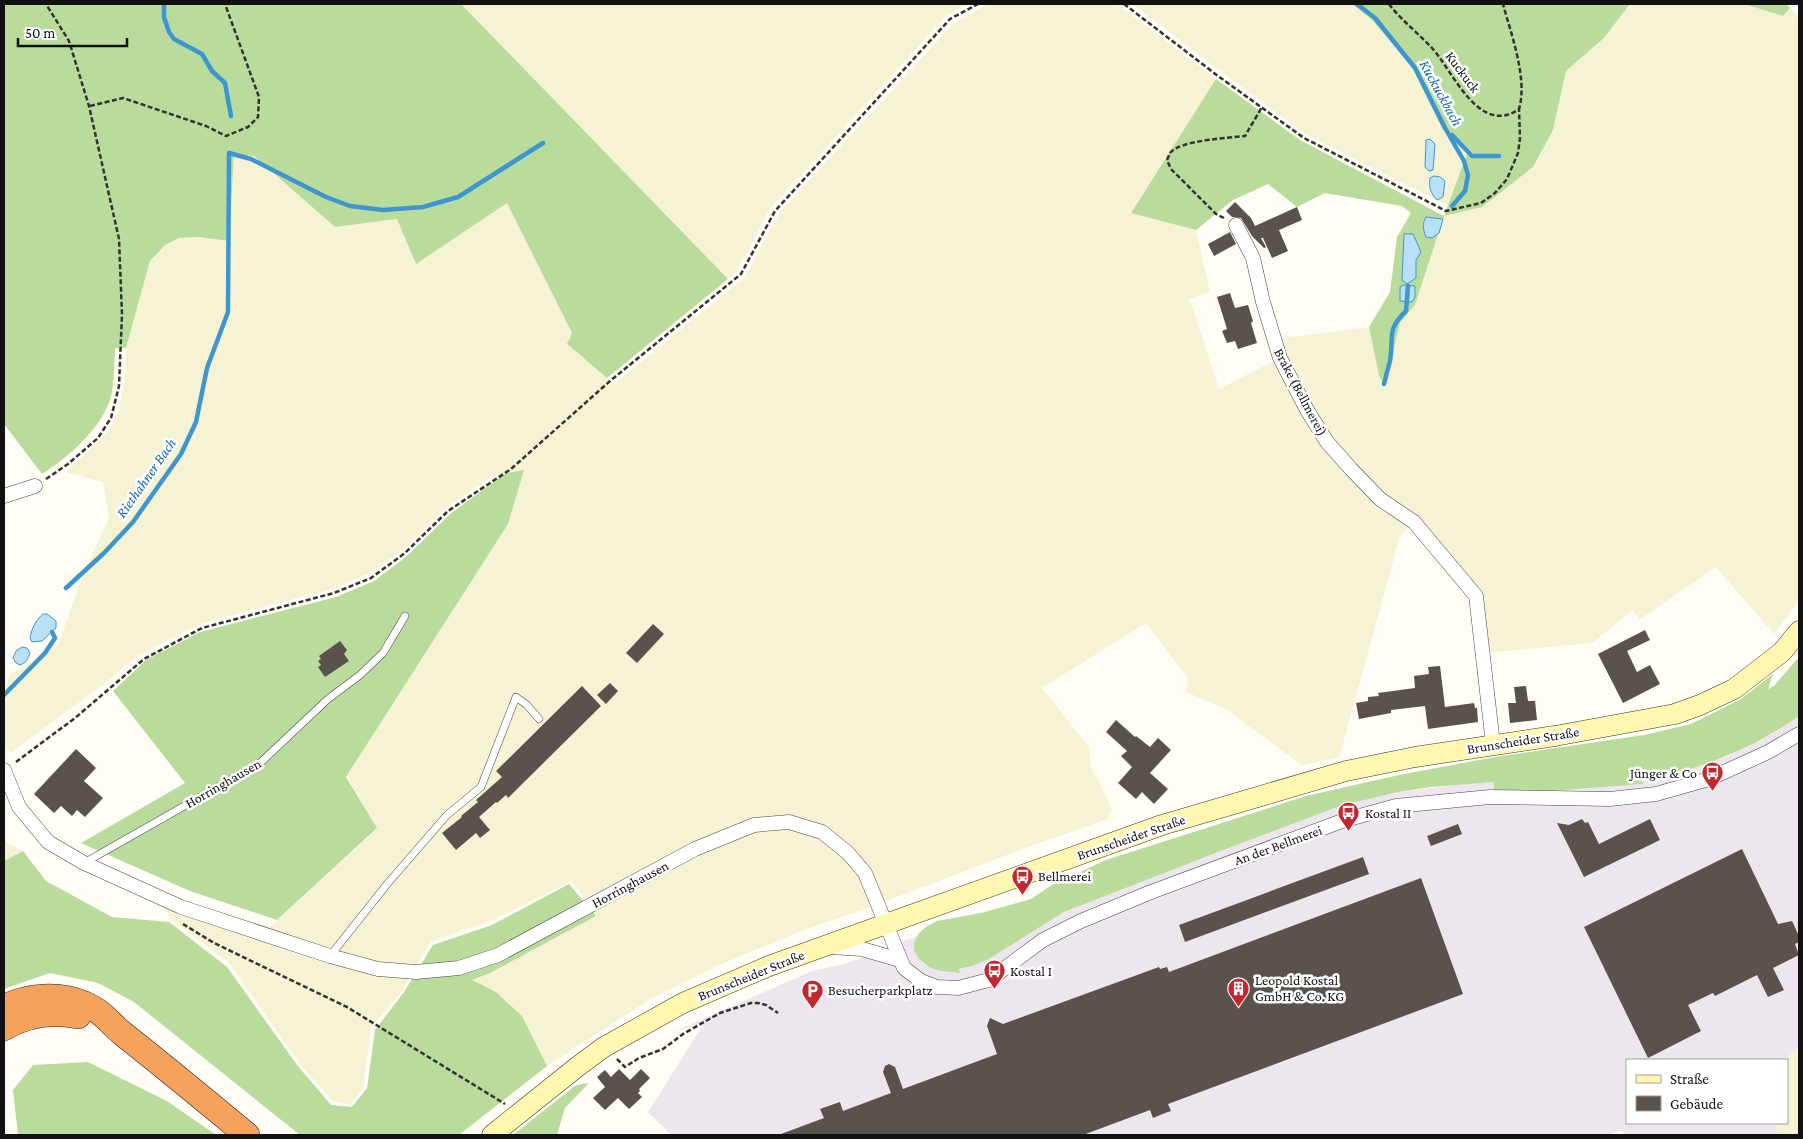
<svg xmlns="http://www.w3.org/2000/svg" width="1803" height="1139" font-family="'Crimson Pro',serif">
	<rect width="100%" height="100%" fill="#fffdf5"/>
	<!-- industrial -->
	<path fill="#eee6ef" d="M1799,716v331l-6,4 -6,9h-160v63h147l5,12h-154l-3,-5 -13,5h-938l-23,-23 57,-90 -32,10 139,-61 33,-7 72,-28 -3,6v8l9,13 17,8 20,2 -1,-4 13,-3 17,-7 75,-47 162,-63 114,-43 58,-14 58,-7 38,-3v8h70l78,-6v-3l42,-10 42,-14 44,-22z"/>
	<!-- farmland -->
	<path fill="#f6f3d4" d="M463,4h504l-21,12 -177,194 -32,61 -9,8 -265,-273z
		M988,4h129l99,75 -85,134 65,17 14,62 -22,7 4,7 27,83 65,-33 -8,-17 93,-12 10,49 5,7 5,-13 11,-47 15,-18 29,-89 38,-9 71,-77 13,-59 38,-33 26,-34h114l39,11 7,-7 9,10v583l-25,33 -58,-67 -77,53 -6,-10 -41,33 -105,10 -5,-56 -65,-77 -17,16 -61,222 -37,7 -78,-57 -38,-16 2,-14 -42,-55 -104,65 47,59 2,19 21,43 -4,10 -75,26 -165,63 -64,22 -87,36 -68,34 -102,66 -25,-50 -26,-24 -25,-12 19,-7 106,-57 -14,-22 -11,-13 -80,40 -60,20 -29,50 -31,37 -8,60 -13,17 -17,-4 -34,-38 -69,-99 -59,-45 -21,-32 30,14 90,26 107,-98 -30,-53 161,-252 15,-54 -30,6 -47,31 -43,43 -34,23 -37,16 -129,34 -64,32 -36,30 -93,68 -6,-8v-50l6,-21 48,-29 24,-68 27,-59 -6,-36 -37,-10 41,-39 12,-23 6,-31 1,-31 24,-87 15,-16 14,-7 19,-1 31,4 5,-87 20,2 81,71 62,-8 19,44 91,-61 65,131 -5,11 47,40 130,-106 36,-66 174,-189z
		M1133,4h219l20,16 41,48 30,62 24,25 -19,51 -143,-72 -97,-72z
		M4,836l2,6 17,9 -19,10z
		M1799,1047v88h-20l-5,-12h13v-63l6,-9z"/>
	<!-- forest -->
	<path fill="#b9dc9c" d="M4,4h459v2l265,273 -121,99 -40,-34 5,-11 -65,-130 -91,61 -19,-45 -62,8 -81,-71 -20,-2 -5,87 -31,-4 -19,1 -14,7 -15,16 -24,87h-11c-1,17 0,42 -7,57 -11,27 -42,54 -66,69l-38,-50z
		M1352,4h278l-26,34 -38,33 -13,59 -20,37 -51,40 -38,9 -29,89 -15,18 -11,47 -5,14 -5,-8 -10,-49 21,-35 7,-55 14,-24 -9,-7 -77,-13 -28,14 -29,-23 -35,16 -37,30 -65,-17 85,-134 84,61 144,76 23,-62 -24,-24 -30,-62 -41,-48z
		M1744,4h42l4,4 -7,8z
		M524,470l-16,54 -162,253 31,51 -100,92 -87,-29 -109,-48 104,-60 -72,-92 33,-31 54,-28 136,-35 38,-16 33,-25 43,-42 56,-41z
		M1797,659l2,3v54c-47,33 -100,54 -157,65l1,3 -79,6 -70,1v-9l-63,5 -33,5 -58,14 -114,43 -162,63 -75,47 -17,7 -13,3 1,4 -20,-2 -11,-4 -10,-8 -5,-9v-8l5,-9 7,-6 11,-6 44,-8 50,-14 21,-14 54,-25 200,-64 93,-21 96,-18 149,-22 47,-11 50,-25 32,-25 -5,15 6,-3z
		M23,851l23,30 66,36 57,5 58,45 70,98 34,40 21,2 15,-19 8,-58 29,-38 29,-47 59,-20 77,-41 27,32 -106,57 -18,7 24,12 26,24 25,50 -88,69h-159l-166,-133 -36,-19 -48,-10 -46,16v-128z
		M88,1062l79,39 49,34h-198l-5,-45 20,-25z
		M589,1083l-24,25 -8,27h-44l63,-50z"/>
	<!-- water -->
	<path fill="#b9e0f7" stroke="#3f96cf" d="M1430,139l5,5 -2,26 -4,1 -4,-4 1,-27z
		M1434,176l6,1 5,4 -2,16 -6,3c-7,-7 -8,-13 -7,-22z
		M1426,217l17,2 -4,14 -7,5 -6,-1c-3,-8 -4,-13 0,-20z
		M1404,234h9l8,18 -5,8v18l-9,6 -5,-4z
		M1403,285l12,1v11l-3,5 -12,-1v-14z
		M43,614h4l9,7v7l-14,13 -10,1 -2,-4c2,-10 5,-17 13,-24z
		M22,647l5,1 3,5c-2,6 -4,10 -10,12l-4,-2 -3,-5 3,-7z"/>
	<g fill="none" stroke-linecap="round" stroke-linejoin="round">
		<!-- stream -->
		<path stroke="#3f96cf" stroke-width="4.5" d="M164,4v13l5,15 5,7 28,15 10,17 13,12 6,33
			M1357,4l18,14 40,50 30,60 19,33 4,14 -3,16 -13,15
			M1452,135l20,21h27
			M1384,384c2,-8 4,-16 6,-23 4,-24 -4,-31 16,-50l2,-25
			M66,588l38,-35 29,-31 48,-68 15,-32 11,-54 21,-56 1,-159 22,6 75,38 24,9 33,4 40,-3 35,-10 85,-54
			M4,695l41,-42 10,-15 -3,-6"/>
	</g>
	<!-- building -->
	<path fill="#5a524d" d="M1235,202l16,16 4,8 42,-19 5,13 -23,10 9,21 -16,7 -9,-20h-2l5,9 -2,1 -12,-12 -11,-18 -9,-1 -6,-6z
		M1230,232l6,12 -22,12 -6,-12z
		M1230,293l5,15 13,-3 5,16 -2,2 6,20 -19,6 -3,-8 -8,2 -5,-12 5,-2 -10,-32z
		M653,624l11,10 -27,29 -11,-10z
		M1645,630l5,10 -23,11 10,21 13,-7 10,19 -37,19 -25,-49z
		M340,641l7,9 -3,4 5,7 -24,16 -7,-10 3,-2 -3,-4 3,-2 -2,-3z
		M1440,666l5,41 29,-4 1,5h2l1,14 -50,7 -3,-23 -34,4v3l-32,6 -3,-16 12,-2v-4l11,-1 -1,-3 37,-5 -1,-12 15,-2 -1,-7z
		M610,683l8,8 -12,13 -9,-9z
		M582,686l19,20 -93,92 -2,-3 -9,8 -1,-1 -17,15 11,13 -10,8 -4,-5 -20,17 -14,-17 20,-16 -1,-1 17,-14 -2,-2 26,-23 -6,-6z
		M1526,686l2,15h7l2,19 -27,3 -2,-20h8l-2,-16z
		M1116,720l19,17 1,-1 14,11 8,-9 13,12 -21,23 18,16 -14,15 -12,-12 -6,7 -18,-16 14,-16 -11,-11 6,-5 -21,-19z
		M76,749l20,19 -12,13 19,17 -18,19 -8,-7 -5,6 -11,-10 -7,7 -20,-19z
		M1582,819l3,4 3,-1 11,22 51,-25 10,21 -76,37 -27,-54 12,2z
		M1458,824l4,10 -31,12 -4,-10z
		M1742,849l36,75 14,-3 7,15v6l-4,2 4,11 -26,13 11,22 -16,7 -11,-22 -42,21 -2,-3 -25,12 13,26 -53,27 -64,-131z
		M1363,857l6,17 -184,68 -6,-17z
		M1421,878l42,116 -295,110 3,7 -6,2 -12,5 -3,-8 -67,25h-302v-1l43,-16 -4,-9 20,-7 3,9 48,-18 -8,-21 2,-6 4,-2 6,3 8,22 94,-35 -10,-28 3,-8 13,6 156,-57 1,2 7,-2 2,5z
		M619,1069l11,11 11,-11 9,9 -11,11 1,2 -2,2 4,4 -13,12 -11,-11 -13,12 -12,-12 12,-11 -8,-10 8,-7 6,7z"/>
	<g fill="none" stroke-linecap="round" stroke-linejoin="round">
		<defs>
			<path id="service" d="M84,863l176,-100 68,-64 32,-24 23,-22 22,-37
				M330,956l58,-73 59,-68 34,-28 35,-90 11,8 12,14"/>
			<path id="minor" d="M1236,225l17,33 10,44 17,56 27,52 20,32 24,27 29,30 34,23 62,74 17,148
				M4,496l31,-10
				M4,770l15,37 29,35 36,21 97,44 149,49 48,13 38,3 43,-4 39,-13 197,-106 59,-24 35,-3 33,10 26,21 17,20 39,95 17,13 16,6 21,1 31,-8 54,-40 38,-19 70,-29 194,-72 51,-14 94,-9 120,2 46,-5 53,-15 59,-27 31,-18
				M830,947l32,2 38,11"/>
			<path id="secondary" d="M492,1135l85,-68 27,-20 79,-44 86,-37 393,-141 184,-54 69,-14 140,-21 120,-22 25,-9 34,-16 48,-37 17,-21"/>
			<path id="motorway" d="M4,1007c25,-12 55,-14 81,-3 20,9 23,18 38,30 42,33 83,67 124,101
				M4,1028c23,-14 48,-17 74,-12"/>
		</defs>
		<!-- service casing -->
		<use href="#service" stroke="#444" stroke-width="8"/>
		<!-- minor casing -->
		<use href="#minor" stroke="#444" stroke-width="15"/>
		<!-- secondary casing -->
		<use href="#secondary" stroke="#333" stroke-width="21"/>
		<!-- motorway casing -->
		<use href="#motorway" stroke="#222" stroke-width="26"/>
		<!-- path -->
		<path stroke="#333" stroke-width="2.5" stroke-dasharray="5 2.5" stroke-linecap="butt" d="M1124,4l94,72 86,62 142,73 35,-8 14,-10 12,-14 11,-26 2,-15 -1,-29
			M1389,4c12,16 29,29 43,44 21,23 47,89 87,61 9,-30 -8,-75 -16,-105
			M90,106l33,-8 83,28 20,10 22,-9 10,-10 1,-20 -34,-93
			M1224,218l-8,-4 -45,-45 -4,-9c1,-2 2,-5 3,-7 10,-13 59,-15 75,-17l17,-29
			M46,479l22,-15 30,-26 13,-20 8,-32 3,-72 -3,-75 -30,-133 -20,-65 -23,-37
			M16,762l59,-44 69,-59 58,-31 132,-35 37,-15 34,-25 43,-42 63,-42 99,-88 131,-107 34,-63 175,-192 28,-15
			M183,924l31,19 133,64 158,97
			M617,1059l8,8 14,-9 24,-9 20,-15 37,-21 31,-10h7l8,2 12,8"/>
		<!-- service -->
		<use href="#service" stroke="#fff" stroke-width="7"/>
		<!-- minor -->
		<use href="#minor" stroke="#fff" stroke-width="14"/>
		<!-- secondary -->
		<use href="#secondary" stroke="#fff6b0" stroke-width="20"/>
		<!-- motorway -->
		<use href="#motorway" stroke="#f5a25d" stroke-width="25"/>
	</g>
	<!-- icons -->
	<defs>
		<symbol id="bus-pin" viewBox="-11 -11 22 30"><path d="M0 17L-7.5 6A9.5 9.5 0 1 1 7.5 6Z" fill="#c4262e" stroke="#fff"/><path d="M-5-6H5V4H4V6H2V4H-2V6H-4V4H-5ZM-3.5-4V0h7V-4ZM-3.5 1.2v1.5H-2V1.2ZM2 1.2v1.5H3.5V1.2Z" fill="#fff"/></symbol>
		<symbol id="building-pin" viewBox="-11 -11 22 30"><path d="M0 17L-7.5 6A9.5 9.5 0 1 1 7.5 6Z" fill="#c4262e" stroke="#fff"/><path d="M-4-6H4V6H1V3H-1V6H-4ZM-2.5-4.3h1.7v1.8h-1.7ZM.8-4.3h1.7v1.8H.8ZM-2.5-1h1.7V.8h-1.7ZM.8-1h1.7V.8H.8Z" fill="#fff"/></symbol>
		<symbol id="parking-pin" viewBox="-11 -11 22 30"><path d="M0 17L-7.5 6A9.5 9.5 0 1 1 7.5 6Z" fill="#c4262e" stroke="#fff"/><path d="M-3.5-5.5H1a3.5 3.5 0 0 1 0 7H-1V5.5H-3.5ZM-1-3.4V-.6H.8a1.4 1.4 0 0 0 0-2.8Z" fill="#fff"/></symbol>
	</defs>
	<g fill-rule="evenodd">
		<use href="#bus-pin" x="1700" y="760" width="25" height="34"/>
		<use href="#bus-pin" x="1336" y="800" width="25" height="34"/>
		<use href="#bus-pin" x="1010" y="864" width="25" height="34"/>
		<use href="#bus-pin" x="982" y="958" width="25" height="34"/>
		<use href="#building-pin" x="1226" y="976" width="25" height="34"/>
		<use href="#parking-pin" x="800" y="978" width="25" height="34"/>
	</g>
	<g text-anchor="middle" stroke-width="5" stroke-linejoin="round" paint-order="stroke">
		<!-- street labels -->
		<g font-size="14" fill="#111" stroke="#fff">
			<text transform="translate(1463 72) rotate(53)" y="5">Kuckuck</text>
			<text transform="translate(1301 392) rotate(62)" y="5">Brake (Bellmerei)</text>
			<text transform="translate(1523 740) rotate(-9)" y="5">Brunscheider Straße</text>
			<text transform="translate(223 783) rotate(-30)" y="5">Horringhausen</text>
			<text transform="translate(1131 837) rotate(-19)" y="5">Brunscheider Straße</text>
			<text transform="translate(1278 845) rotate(-20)" y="5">An der Bellmerei</text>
			<text transform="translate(630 884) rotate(-28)" y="5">Horringhausen</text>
			<text transform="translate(751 975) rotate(-22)" y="5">Brunscheider Straße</text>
		</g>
		<!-- poi labels -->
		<g font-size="14" fill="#111" stroke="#fff" text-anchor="start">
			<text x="1697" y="778" text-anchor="end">Jünger &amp; Co</text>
			<text x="1365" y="818">Kostal II</text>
			<text x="1038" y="881">Bellmerei</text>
			<text x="1010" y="976">Kostal I</text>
			<text x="1255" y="985">Leopold Kostal<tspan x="1255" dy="16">GmbH &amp; Co. KG</tspan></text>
			<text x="828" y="995">Besucherparkplatz</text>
		</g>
		<!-- water labels -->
		<g font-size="15" font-style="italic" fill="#1768a6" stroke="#fff">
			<text transform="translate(1441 93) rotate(61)" y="5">Kuckuckbach</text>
			<text transform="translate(146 478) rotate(-55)" y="5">Riethahner Bach</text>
		</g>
	</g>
	<!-- border -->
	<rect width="1803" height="1139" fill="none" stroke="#111111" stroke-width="10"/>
	<!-- legend -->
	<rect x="1626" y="1059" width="162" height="65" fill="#ffffff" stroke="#a0a0a0"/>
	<rect x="1636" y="1075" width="25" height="8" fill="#fff6b0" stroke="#a0a0a0"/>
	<text x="1670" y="1084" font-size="15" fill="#111111">Straße</text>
	<rect x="1636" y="1096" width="25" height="15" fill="#5a524d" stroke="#a0a0a0"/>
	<text x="1670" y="1109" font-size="15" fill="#111111">Gebäude</text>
	<!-- scale -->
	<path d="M18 38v8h109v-8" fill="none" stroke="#111111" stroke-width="2.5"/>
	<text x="25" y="38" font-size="15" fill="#111111" stroke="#ffffff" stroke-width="4" paint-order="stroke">50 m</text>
</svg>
